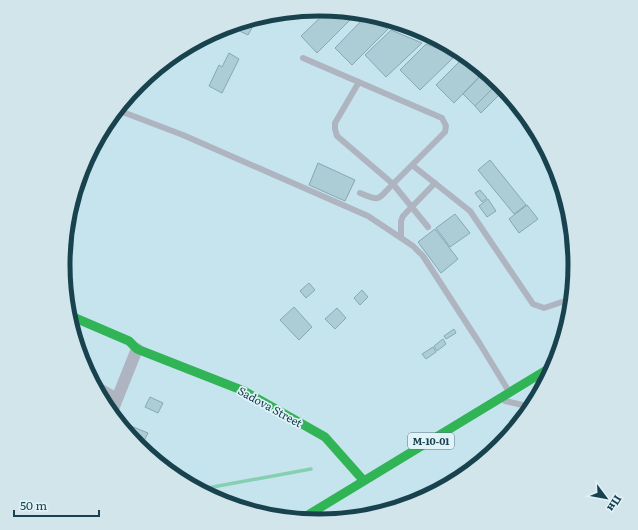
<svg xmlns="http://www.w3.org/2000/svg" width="638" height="530" font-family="Literata,serif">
	<rect width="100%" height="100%" fill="#c6e4ee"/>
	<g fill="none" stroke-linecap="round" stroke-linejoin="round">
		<!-- stream -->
		<path stroke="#86d0b2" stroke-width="3.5" d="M202,489l109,-20"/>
	</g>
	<!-- building -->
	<path fill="#acccd6" stroke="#86a8b1" d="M327,11l27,5 -37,37 -16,-17z
		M364,18l24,11 -36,36 -17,-17z
		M255,22l-7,13 -17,-8 1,-1z
		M391,30l31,13 -36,34 -21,-22z
		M426,44l30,11 -36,35 -20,-20z
		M229,53l10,6 -17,34 -13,-7 10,-21 3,2z
		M462,59l21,14 -29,30 -18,-18z
		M483,73l15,10 -23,23 -12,-12z
		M498,83l6,7 -23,23 -6,-7z
		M490,160l36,45 -12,9 -36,-44z
		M318,163l37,17 -10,21 -36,-16z
		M480,190l7,8 -5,4 -7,-9z
		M488,199l8,12 -9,6 -8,-11z
		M527,205l11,14 -19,14 -10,-14z
		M455,214l15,19 -20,14 -14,-19z
		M435,229l23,30 -17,14 -23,-31z
		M309,283l6,7 -9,8 -6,-7z
		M362,290l6,7 -8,8 -6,-7z
		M294,307l18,20 -13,13 -19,-20z
		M337,308l9,10 -11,11 -10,-10z
		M454,329l2,4 -10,6 -2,-3z
		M443,339l3,5 -9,7 -3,-5z
		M433,347l3,5 -10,7 -4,-5z
		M150,397l13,6 -5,10 -13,-6z
		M131,426l17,7 -7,14 -3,-1 -10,-14z"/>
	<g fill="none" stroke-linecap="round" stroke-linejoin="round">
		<!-- lane -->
		<path stroke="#aeb4c0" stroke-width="6" d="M303,58l139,60 4,8 -1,6 -33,33 58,46 63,93 11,4 24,-8
			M359,82l-24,41v6l2,7 56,48 19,-19
			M120,111l63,24 185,81 45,30 10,10 57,88 28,46
			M360,193c21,9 17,7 33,-9l35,43
			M401,238v-17l2,-5 32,-33
			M505,401l22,5"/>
		<!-- street -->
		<path stroke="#aeb4c0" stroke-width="12" d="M101,390l16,9
			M113,409l24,-60"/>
		<!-- fast -->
		<path stroke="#30b455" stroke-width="9" d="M73,317l56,24 8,8 107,42 81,46 39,44
			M303,518l250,-152"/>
	</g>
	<g text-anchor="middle" stroke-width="3.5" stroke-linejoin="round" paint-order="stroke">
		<!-- shield labels -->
		<rect fill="#e1f3f9" stroke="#547781" stroke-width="1" x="408" y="433" width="46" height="16" rx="3"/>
		<g font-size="10" font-weight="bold" fill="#18424e">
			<text x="431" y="445">М-10-01</text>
		</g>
		<!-- street labels -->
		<g font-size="11" fill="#18424e" stroke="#e1f3f9">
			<text transform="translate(270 407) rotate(29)" y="4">Sadova Street</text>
		</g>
	</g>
	<!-- crop -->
	<path d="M0 0H638V530H0ZM70 265a249 249 0 1 1 498 0a249 249 0 1 1-498 0Z" fill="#d1e5eb" fill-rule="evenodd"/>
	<path fill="none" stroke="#18424e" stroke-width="5" d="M70 265a249 249 0 1 1 498 0a249 249 0 1 1-498 0Z"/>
	<!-- north arrow -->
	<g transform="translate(606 498) rotate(122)" stroke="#e1f3f9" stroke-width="3" paint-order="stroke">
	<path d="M0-3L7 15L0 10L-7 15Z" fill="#18424e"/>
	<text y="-6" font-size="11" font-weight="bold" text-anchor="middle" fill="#18424e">Пн</text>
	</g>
	<!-- scale -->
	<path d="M14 510v6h85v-6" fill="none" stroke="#18424e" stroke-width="2"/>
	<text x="20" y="510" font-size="12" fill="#18424e" stroke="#e1f3f9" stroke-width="3" paint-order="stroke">50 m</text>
</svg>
